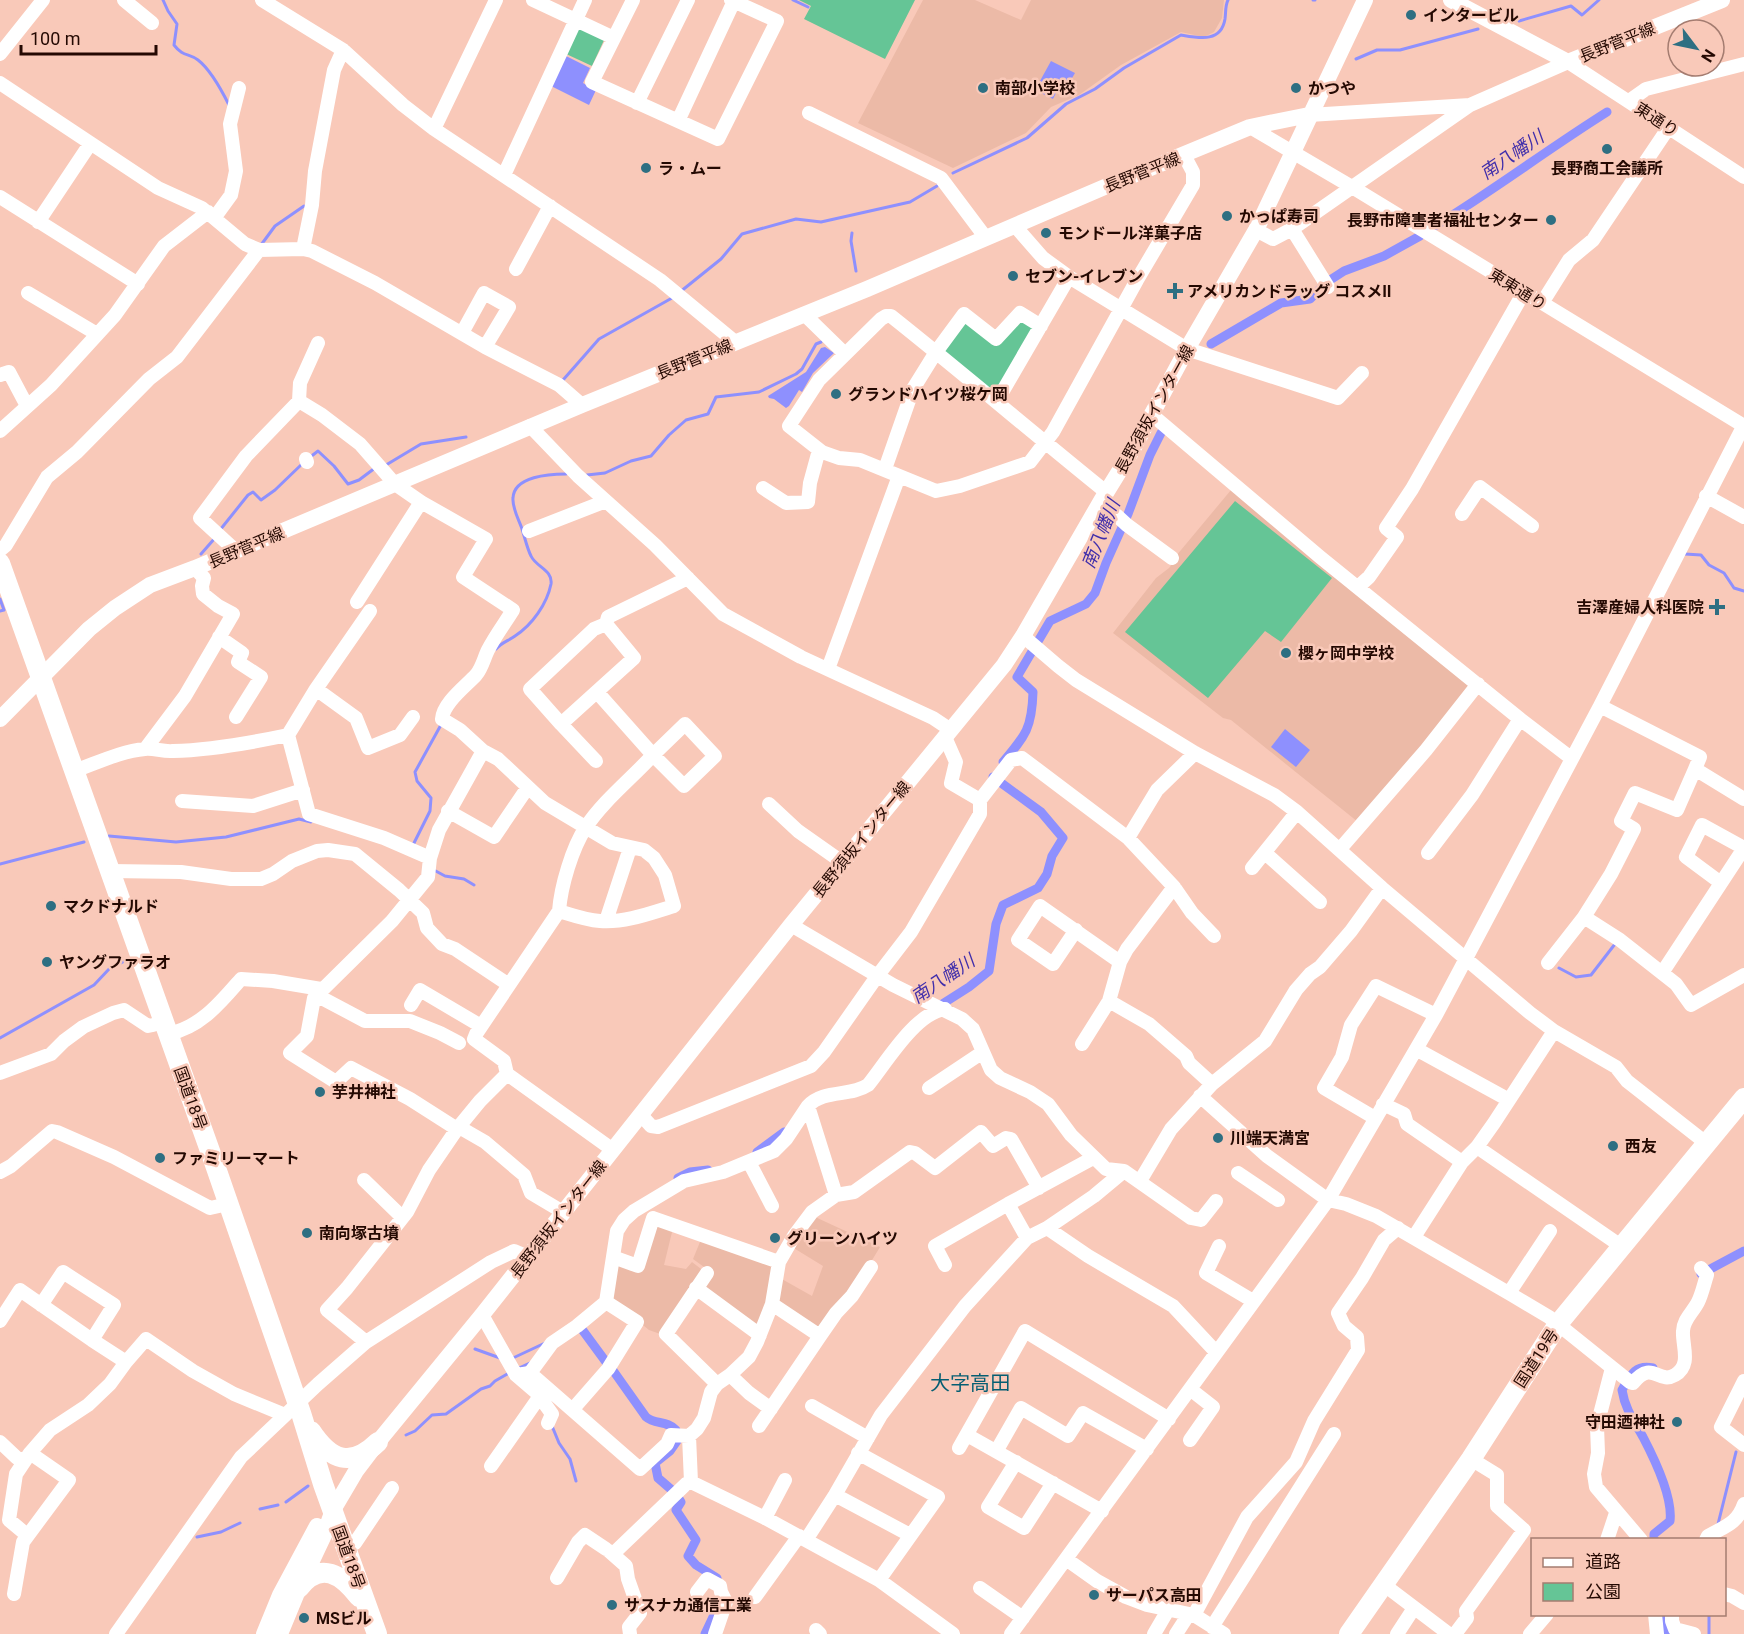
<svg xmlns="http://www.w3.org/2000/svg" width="1744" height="1634" font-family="Roboto,'Noto Sans JP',sans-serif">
	<rect width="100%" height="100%" fill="#f9c9b9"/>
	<!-- built -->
	<path fill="#ecbaa7" d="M923,0h52l46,20 10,-20h193l-2,18 -8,14 -10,5 -23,-5 -60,33 -42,30 -28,12 -25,26 -73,35 -95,-45z
		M1231,490l240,197 -113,135 -127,-102 -8,-2 -110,-85 43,-55 13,-10 9,-11 -2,-1z
		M813,1216l67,31 -29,48 -32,37 -44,-30 5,-24 32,18 11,-30 -31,-19z
		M656,1223l17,5 -9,37 22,4 6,-7 13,10 -42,63 -14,-5 -38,-31 7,-36 20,8z
		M702,1237l72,26 -5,37 -11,30 -57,-42 10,-16 -18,-13z"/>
	<!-- green -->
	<path fill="#65c596" d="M799,0h116l-30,59 -81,-40 7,-13z
		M578,25l27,13 -13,28 -28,-13z
		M1020,318l16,10 -39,67 -56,-45 23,-30 31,26z
		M1235,501l97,77 -51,64 -16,-11 -57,67 -83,-66z"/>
	<!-- water -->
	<path fill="#8e90fe" d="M564,55l26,13 -7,15 13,7 -7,15 -40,-20z
		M1051,61l24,12 -10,17 -6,-3 -6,12 -18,-9z
		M825,347l9,6 -21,20 -11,19 -3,-2 -10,16 -3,2 -12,-9 -5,-1 -1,-2 38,-24 15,-24z
		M1285,729l25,21 -14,17 -25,-20z"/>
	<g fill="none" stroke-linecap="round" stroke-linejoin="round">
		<!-- stream -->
		<path stroke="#8e90fe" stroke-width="3" d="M163,0l5,11 9,13 -3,21c9,12 15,8 24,15 13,10 24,31 31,45
			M793,0l15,7
			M1313,0h2
			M1519,21l52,-15 11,9 17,-15
			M1356,59l21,-9h23l78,-21
			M953,173l74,-35 39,-34 29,-15 29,-21 57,-33c18,3 40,8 44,-16 1,-7 0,-13 3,-19
			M852,233l-1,8 5,30
			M261,245l14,-19 29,-20
			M680,292l41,-33 21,-25 54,-15 25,3 89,-20 27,-16
			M563,380l36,-41 73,-41
			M309,458l9,-7 16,15 14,18 11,-4 16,-12
			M386,465l35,-21 45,-7
			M587,475l18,-2 26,-12 20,-5 18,-21 17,-15 22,-6 8,-17 43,-5 37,-18 6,-5 14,-25 5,-2
			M220,530l28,-35 5,-3 8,8 14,-10 27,-26
			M201,554l14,-16
			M1685,554l16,1 8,10 15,8 10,15 10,3
			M0,599l4,11 -4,1
			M496,649c5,-6 12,-8 19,-13 17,-11 32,-32 36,-52 2,-14 -15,-17 -20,-28 -4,-8 -6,-18 -9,-27 -3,-9 -10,-21 -9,-31 1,-22 37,-24 53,-24
			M109,836l67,6 50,-5 73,-18 12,3
			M412,847l18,-36 1,-13 -14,-17 -2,-9 27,-49
			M0,864l84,-22
			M432,869l13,7 19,3 10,6
			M1559,968l17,9 15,-2 24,-31
			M0,1038l94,-53 16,-17 17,-8
			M475,1349l25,9
			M513,1358l32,-15
			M519,1368l13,-6
			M552,1426l7,17 11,16 6,22
			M406,1435l9,-4 17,-16 14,-1 35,-25 9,-3 5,-5 14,-8
			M286,1502l22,-16
			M260,1509l18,-4
			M1718,1524l18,-72
			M197,1537l24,-5 19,-9
			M1724,1544l1,-4
			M1709,1614v20"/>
		<!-- canal -->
		<path stroke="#8e90fe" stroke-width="9" d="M1435,226c59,-36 113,-77 172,-114
			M1211,344l70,-41 29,-4 17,-17 17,-11 40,-15 36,-20
			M1003,762c23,-27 29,-34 30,-70l-16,-15 33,-56 36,-17 9,-11 11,-30 22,-49 22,-59 11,-22
			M936,1008l33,-21 20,-16 7,-47 7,-19 35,-17 9,-14 5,-18 11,-18 -22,-26 -48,-35
			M757,1152l27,-20
			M678,1178l12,-6 18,-2
			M1701,1274l43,-23
			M581,1328l25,34
			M1653,1368c-18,-4 -23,8 -31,22 3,19 12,31 21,47 11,21 30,60 27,84l-16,13v6
			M612,1369l34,48c9,8 21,3 30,13
			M673,1491l-15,-13 -3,-15 15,-12 7,-10
			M678,1497l3,5 -5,8 20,30 -8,16 8,9 21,13
			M1666,1614l1,20
			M705,1634l17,-36"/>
		<!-- minor -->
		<path stroke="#fff" stroke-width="14" d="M124,0l28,23
			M262,0l81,50 60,55 31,24 226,151 75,62
			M533,0l81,38
			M633,0l-41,82 126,57 59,-118 -46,-21
			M0,54l43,-54
			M0,83l158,105 44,20 43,36 14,6 44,-1 9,2 63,32 110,64 74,38 23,20
			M1629,101l17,-12 98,-25
			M637,103l51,-103
			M809,113l132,65 45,60
			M1309,115l161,-10 98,-43 176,115
			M678,121l56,-120
			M1250,127l102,60 392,239
			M434,129l62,-129
			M504,175l81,-175
			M0,197l138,87
			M215,217l16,-22 5,-24 -6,-47 9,-36
			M38,222l52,-78
			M1015,226l28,32 26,19 118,72 151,49 24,-25
			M1292,229l36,58
			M1256,230l17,9 19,-10 178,-124
			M303,249l9,-44 3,-34 19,-101 9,-20
			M516,269l34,-63
			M28,293l69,41
			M1542,303l27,-43 24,-20 76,-113
			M804,314l41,40
			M462,333l22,-40 25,14 -24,40
			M0,375l9,-3 18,34
			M299,401l23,14 38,29 35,40 26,18 65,37 -23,38 50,33c-8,13 -18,26 -25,40 -4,8 -6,18 -12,25 -10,11 -33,28 -34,44l18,11 23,21 15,8 47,44 67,40 32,7 10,8 11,17 9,31c-23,7 -49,17 -74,15 -14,-1 -28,-6 -41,-10
			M997,401l72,-124
			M1151,414l169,143 200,162 51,39
			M530,426l48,50 77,69 68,69 78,43 132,61 18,12
			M0,431l51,-46 64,-70 49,-69 44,-34
			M306,459l1,3
			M885,469l28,-80 23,-37 28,-38 32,25 24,-26 21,13
			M763,488l23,15 22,-1 2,-19 9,-33
			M1106,492c-72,-58 -142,-118 -215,-176h-5l-5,3 -62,61 -30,46 33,26 17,6 21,2 76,31 24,-5 70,-24 23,-30 84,-152 56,-95v-13l-9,-17
			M1706,496l38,21
			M1101,501l26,24 45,33
			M1462,514l18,-27 52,39
			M529,531l77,-30
			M0,550l6,-5 41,-68 30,-25 72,-73 28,-22 82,-107
			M236,551l-36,-33 46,-62 53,-55 1,-18 18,-40
			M1358,587l11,-10 28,-40 -11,-9 26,-39 112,-197
			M357,602l64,-100
			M606,624l-12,5 -64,60 31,35 73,-66 -28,-34 2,-7 80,-39
			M1023,636l35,30 18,14 119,73 79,42 23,17 85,76 148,125 24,18 62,36 11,14 79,62
			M219,637l23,16 -4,9 23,15 -25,40
			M828,669l71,-193
			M316,689l40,29 12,30 32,-13 13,-18
			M1600,706l100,51 -5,12 49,30
			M561,724l35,37
			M685,724l30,32 -31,30 -31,-31z
			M288,735l28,-46 54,-78
			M945,737l11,25 -5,21 29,17 31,-40 11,-2 106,80 46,49 18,26 22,23
			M146,748l39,-52 48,-82 -15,-8 -15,-12 -1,-8 2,-8 -9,-10
			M74,771c23,-8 47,-20 71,-22 9,-1 18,3 28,2 38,-1 77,-8 115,-16l21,79 75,24 46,20
			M182,801l71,5 50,-16
			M769,804l29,27 44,31
			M448,811l46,26 34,-50
			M1128,838l29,-48 38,-37
			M1744,848l-82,125 14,11 15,21 53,-30
			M1340,849l86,-99 52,-66
			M1265,853l55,49
			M1428,853l44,-58 48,-76
			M1252,868l45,-56
			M110,871l71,1 50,7h30l12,-5 19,-13 25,-10 11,-1 27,4 44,36 24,23 4,15 15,16 13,5 54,36
			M1721,883l-35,-26 16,-32 42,23
			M1174,887l-47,62 -7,13 -11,39 40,23 37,32 3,7 23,21
			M606,921l24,-73
			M791,925l102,60 69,34 11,10 18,41 9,8 30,14 18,12 23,31 35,34 18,2 67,47 10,2 15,-19
			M1076,930l-23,34 -35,-24 22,-34 80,56
			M1548,963l36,-46
			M1662,973l-42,-33 -36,-23 27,-43 23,-45 -13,-8 14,-28 42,17 18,-41
			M316,995l49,26h45l30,12 19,10
			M411,1005l9,-15 61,36
			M168,1034c33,-7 52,-31 73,-55l32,2 48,8
			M1082,1044l27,-43
			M1416,1049l93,51
			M0,1073l51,-19 13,-13 19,-14 30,-14 11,-3 24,16 5,-1
			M507,1074l106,76
			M929,1088l54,-36
			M1200,1096l67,60 61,44 18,4 30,12 136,79 37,22 81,65 3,1c20,-24 25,2 42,-8 17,-10 7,-29 8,-44 0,-11 10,-19 15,-29 4,-8 6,-18 9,-27l-6,-7
			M1383,1104l21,10 3,10 55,38
			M641,1115l10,11 7,1 153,-61 13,-14 54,-77 33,-43 69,-118v-14
			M1375,1118l-51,-30 18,-31 9,-32 25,-39 60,29
			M459,1127l26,15 39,33 7,18 32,19
			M457,1129l-47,-30 -59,-31 -15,14 -46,-29 17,-17 7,-38 78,-77 36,-44 2,-19 9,-28 44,-79
			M1477,1147l144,99
			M749,1162l23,44
			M0,1172l11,-6 41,-35 5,1 57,25 96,51 18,-4
			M1238,1173l40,27
			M364,1180l38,37
			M1140,1181l31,-52 41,-45 53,-43 31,-51 14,-16 10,-7 31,-36 31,-43
			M836,1195l-28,-89c16,-17 42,-9 60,-21 18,-22 47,-72 77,-76
			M1047,1228l47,-32 30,-25
			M1414,1237l48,-75 15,-15 17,-24 60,-92
			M1027,1238l-19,-34 85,-46
			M1219,1246l-13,27 47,28
			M613,1257l25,9 15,-48 126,44
			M945,1265l-10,-19 73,-42
			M707,1273l-41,61 51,50
			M696,1288l64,47
			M1509,1293l41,-62
			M772,1304l48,32
			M41,1305l22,-33 51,33 -22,35
			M482,1315l34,60 21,18 15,21 -4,9
			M0,1321l20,-31 72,50 34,22
			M366,1342l-39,-32 20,-22 60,-76 22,-42 28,-41 23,-28 27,-27 -3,-13 -30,-22 2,-5 83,-123c2,-25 13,-63 27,-84 17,-26 46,-49 67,-72l-56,-63
			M1612,1368l-15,58 1,27 -4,21 2,13 45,53
			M530,1373l22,-30 25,-17 29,-24 11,-71 7,-11 10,-9 50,-30 39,-9 51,-21 12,-12 22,-33
			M516,1375l14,-2 110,96 27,-25 4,-9 18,1 2,46
			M730,1375l19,18 22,16
			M1744,1381l-23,46 23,18
			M1190,1389l23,18 -23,33
			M812,1406l56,32
			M573,1409l35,-40 29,-47 -31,-20
			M759,1426l61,-90 16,-23 16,-17 19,-29
			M967,1435l135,76
			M689,1436l8,-7 7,-11 7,-26 6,-8 13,-9 19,-18 8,-15 15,-38 7,-42 15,-26 18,-24 24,-17 18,-3 56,-40 5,1 20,15 46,-36 12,14 13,-8 5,1 28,49
			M0,1442l17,16 8,2
			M959,1448l66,-117 144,88
			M997,1450l24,-42 47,28 15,-23 64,36
			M858,1453l80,44 -59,83
			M1016,1462l-28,45 36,21 29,-45
			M491,1466l49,-70
			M835,1495l75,40
			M765,1518l20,-38
			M27,1535l-18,-15 7,-46 14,-21 20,-23 38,-25 22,-21 16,-22 20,-23 47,32 41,23 51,21
			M806,1540l29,-45 46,-80 84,-109 62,-68 20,-10 41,28 85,50 43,46
			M1607,1540l9,-27
			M1706,1540l2,-4c17,-10 29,-12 36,-32
			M355,1543l37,-55
			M609,1551l17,15 2,13 12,34 -11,14 1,7
			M614,1553l72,-69 5,-2 74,36 114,62 74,54
			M1066,1559l31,22 29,16 21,8 47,10 30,19
			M557,1578l21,-36 7,-7 21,14
			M1383,1584l66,50
			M980,1588l43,30
			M697,1592l10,-13 13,7 1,6 5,10 -11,32
			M14,1594l9,-52 46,-62 -39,-27
			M1724,1594l8,2 12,7
			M755,1597l44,-61
			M1655,1614l2,20
			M1672,1614v7l3,8 19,5
			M1212,1627l122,-193
			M816,1630l4,4
			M116,1634l125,-177 77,-73 48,-42 125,-80 23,-11 14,6
			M1011,1634l317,-434 108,-185 164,-309 144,-281
			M1154,1634l14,-24
			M1176,1634l11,-17 7,-2 53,-98 49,-55 18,-41 44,-71 -1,-13 -13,-11 -6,-13 24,-35 22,-38 14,-12
			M1397,1634l17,-26
			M1455,1634l12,-16 -1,-7 58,-81 -27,-24v-31l-26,-16
			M1530,1634l17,-20"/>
		<!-- major -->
		<path stroke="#fff" stroke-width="16" d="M1451,0l117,62 154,-62
			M0,719l89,-90 26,-21 35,-23 45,-17 387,-163 285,-116 240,-103 143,-59 59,-12
			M264,1634l16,-39 37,-69
			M280,1634l19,-46 25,-53 9,-25 23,-39 22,-29 104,-127 309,-390 213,-260 19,-29 78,-135 32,-52 54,-100 69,-119 109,-230"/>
		<!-- highway -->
		<path stroke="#fff" stroke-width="20" d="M0,563l214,599 87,251 22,71 54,150
			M311,1431c20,30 40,37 67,11
			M299,1588c22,-28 43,-13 60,9
			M1349,1634l122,-175 87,-135 186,-226"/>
	</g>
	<!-- markers -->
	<g fill="#2e6f82" stroke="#f9c9b9" stroke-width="2">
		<circle cx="1411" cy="15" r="6"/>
		<circle cx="983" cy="88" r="6"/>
		<circle cx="1296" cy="88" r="6"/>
		<circle cx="1607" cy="149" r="6"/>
		<circle cx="646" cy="168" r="6"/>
		<circle cx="1227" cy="216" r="6"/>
		<circle cx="1551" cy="220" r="6"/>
		<circle cx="1046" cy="233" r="6"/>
		<circle cx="1013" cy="276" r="6"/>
		<path d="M1172 282h6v6h6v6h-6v6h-6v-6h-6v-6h6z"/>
		<circle cx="836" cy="394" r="6"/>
		<path d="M1714 598h6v6h6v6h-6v6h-6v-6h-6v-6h6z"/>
		<circle cx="1286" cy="653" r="6"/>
		<circle cx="51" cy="906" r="6"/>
		<circle cx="47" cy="962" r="6"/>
		<circle cx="320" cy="1092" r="6"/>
		<circle cx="1218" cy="1138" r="6"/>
		<circle cx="1613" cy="1146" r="6"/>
		<circle cx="160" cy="1158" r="6"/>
		<circle cx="307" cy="1233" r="6"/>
		<circle cx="775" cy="1238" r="6"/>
		<circle cx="1677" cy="1422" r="6"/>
		<circle cx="1094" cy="1595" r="6"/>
		<circle cx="612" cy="1605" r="6"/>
		<circle cx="304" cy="1618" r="6"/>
	</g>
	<g text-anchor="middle" stroke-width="5" stroke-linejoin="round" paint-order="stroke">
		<!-- poi labels -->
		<g font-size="16" font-weight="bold" fill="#240902" stroke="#f9c9b9" text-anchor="start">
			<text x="1423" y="21">インタービル</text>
			<text x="995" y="94">南部小学校</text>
			<text x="1308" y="94">かつや</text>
			<text x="658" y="174">ラ・ムー</text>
			<text x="1607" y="174" text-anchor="middle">長野商工会議所</text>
			<text x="1239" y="222">かっぱ寿司</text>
			<text x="1539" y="226" text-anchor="end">長野市障害者福祉センター</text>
			<text x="1058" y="239">モンドール洋菓子店</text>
			<text x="1025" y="282">セブン-イレブン</text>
			<text x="1187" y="297">アメリカンドラッグ コスメII</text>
			<text x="848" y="400">グランドハイツ桜ケ岡</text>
			<text x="1704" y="613" text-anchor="end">吉澤産婦人科医院</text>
			<text x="1298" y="659">櫻ヶ岡中学校</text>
			<text x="63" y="912">マクドナルド</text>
			<text x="59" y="968">ヤングファラオ</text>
			<text x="332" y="1098">芋井神社</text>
			<text x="1230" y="1144">川端天満宮</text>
			<text x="1625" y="1152">西友</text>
			<text x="172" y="1164">ファミリーマート</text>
			<text x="319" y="1239">南向塚古墳</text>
			<text x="787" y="1244">グリーンハイツ</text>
			<text x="1665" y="1428" text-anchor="end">守田迺神社</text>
			<text x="1106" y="1601">サーパス高田</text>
			<text x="624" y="1611">サスナカ通信工業</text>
			<text x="316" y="1624">MSビル</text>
		</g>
		<!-- street labels -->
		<g font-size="16" fill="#240902" stroke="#f9c9b9">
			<text transform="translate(1617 42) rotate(-22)" y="6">長野菅平線</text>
			<text transform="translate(1657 119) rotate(33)" y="6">東通り</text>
			<text transform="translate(1142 172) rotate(-22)" y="6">長野菅平線</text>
			<text transform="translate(1518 289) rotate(32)" y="6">東東通り</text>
			<text transform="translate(694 359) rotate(-22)" y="6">長野菅平線</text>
			<text transform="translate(1154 409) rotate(-61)" y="6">長野須坂インター線</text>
			<text transform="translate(246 547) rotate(-23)" y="6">長野菅平線</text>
			<text transform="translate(861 839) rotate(-51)" y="6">長野須坂インター線</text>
			<text transform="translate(191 1098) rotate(70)" y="6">国道18号</text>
			<text transform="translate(558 1219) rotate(-52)" y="6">長野須坂インター線</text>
			<text transform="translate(1536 1358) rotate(-57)" y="6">国道19号</text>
			<text transform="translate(349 1557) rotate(70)" y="6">国道18号</text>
		</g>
		<!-- water labels -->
		<g font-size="18" font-style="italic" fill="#402eab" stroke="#f9c9b9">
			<text transform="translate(1512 155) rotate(-34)" y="6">南八幡川</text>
			<text transform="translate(1101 534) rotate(-68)" y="6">南八幡川</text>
			<text transform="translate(943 979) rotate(-34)" y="6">南八幡川</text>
		</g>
		<!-- quarter labels -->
		<g font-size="20" fill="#055e73" stroke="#f9c9b9">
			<text x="970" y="1390">大字高田</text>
		</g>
	</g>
	<!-- legend -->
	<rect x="1531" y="1538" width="195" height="78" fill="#f9c9b9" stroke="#a47c70" stroke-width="1.5"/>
	<rect x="1543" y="1558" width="30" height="9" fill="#ffffff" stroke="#a47c70" stroke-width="1.5"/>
	<text x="1585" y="1568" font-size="18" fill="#240902">道路</text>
	<rect x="1543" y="1583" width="30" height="18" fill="#65c596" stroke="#a47c70" stroke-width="1.5"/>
	<text x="1585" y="1598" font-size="18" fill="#240902">公園</text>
	<!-- north arrow -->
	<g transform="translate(1696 48) rotate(122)"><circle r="28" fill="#f9c9b9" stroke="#a47c70" stroke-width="1.5"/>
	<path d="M0-4.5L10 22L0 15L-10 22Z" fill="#2e6f82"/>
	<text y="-9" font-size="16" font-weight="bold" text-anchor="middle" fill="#240902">N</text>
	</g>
	<!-- scale -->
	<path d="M21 45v9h135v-9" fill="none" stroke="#240902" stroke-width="3"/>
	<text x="30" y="45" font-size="18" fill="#240902" stroke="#f9c9b9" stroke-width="4.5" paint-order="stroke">100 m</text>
</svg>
